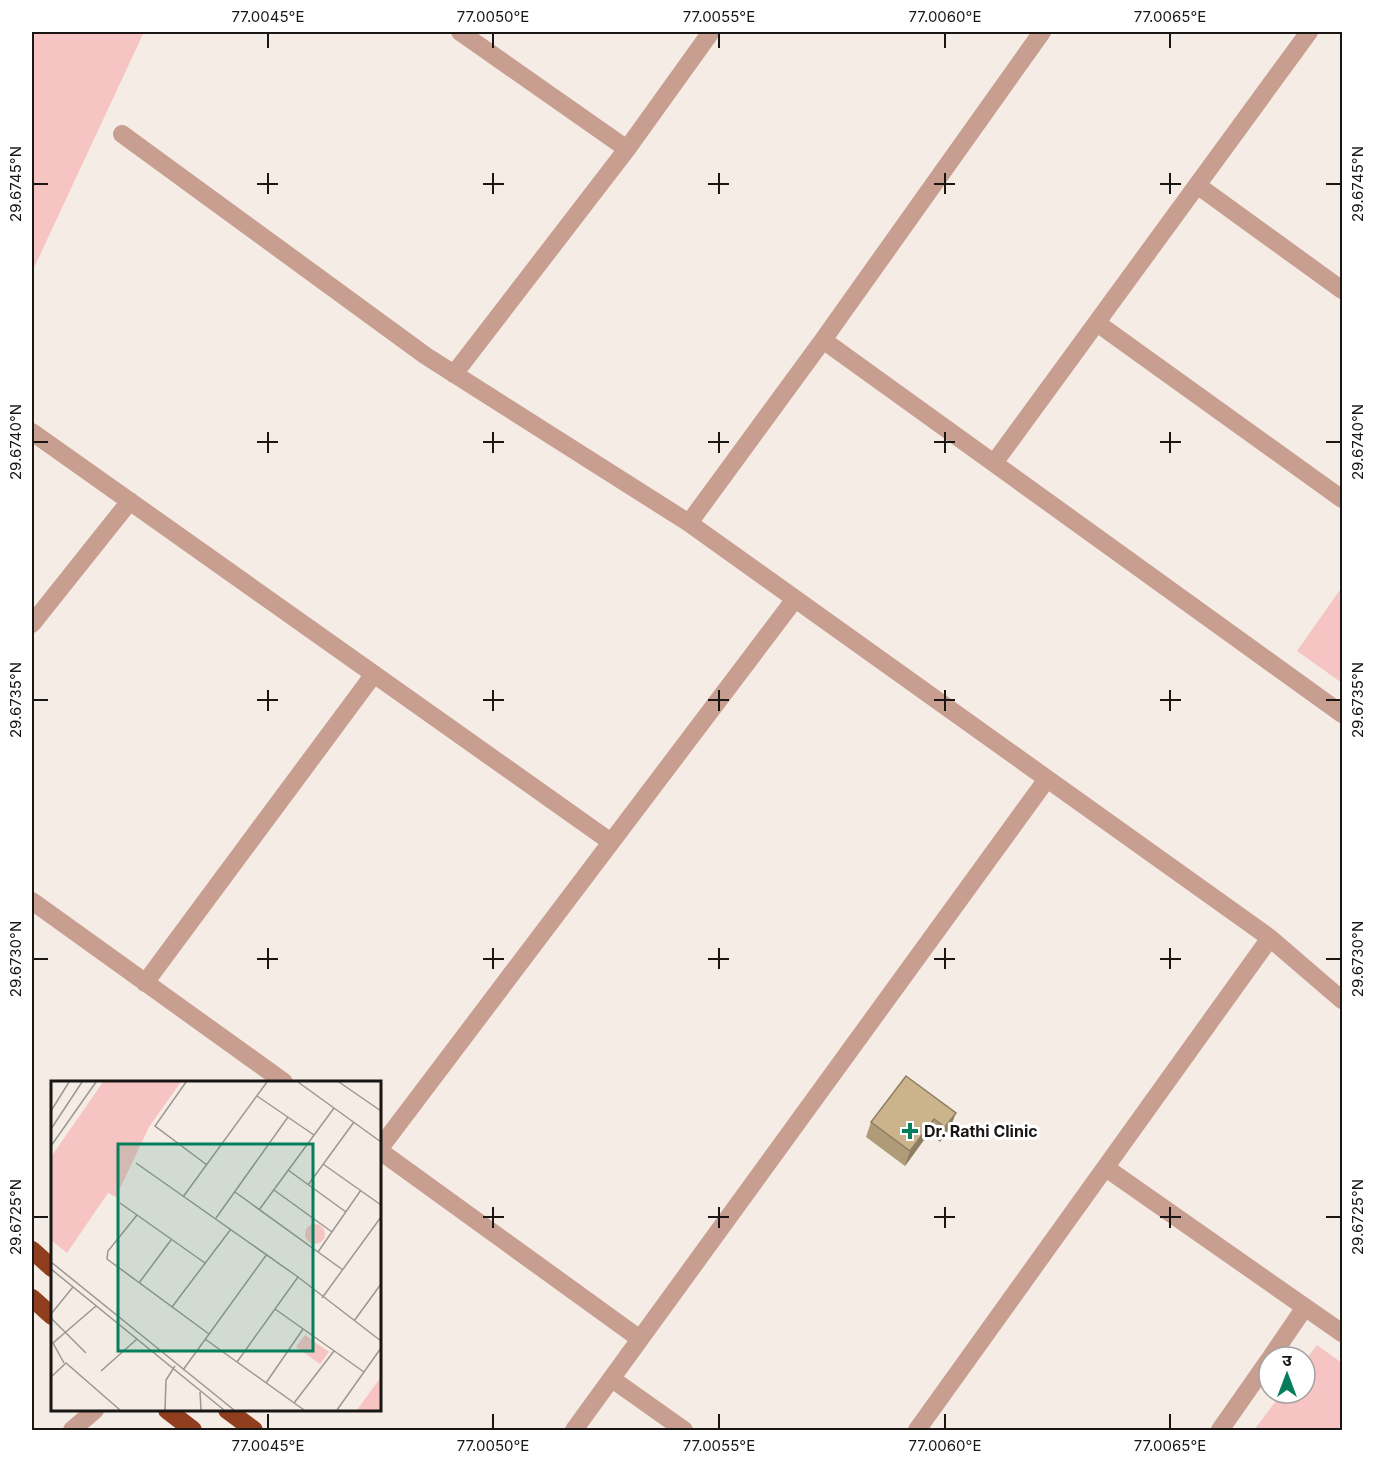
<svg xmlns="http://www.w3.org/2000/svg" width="1374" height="1462" font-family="Inter,'Noto Sans Devanagari',sans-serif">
	<rect width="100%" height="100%" fill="#f5ece5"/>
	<!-- green -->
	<path fill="#f6c4c3" d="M32,32h112l-112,240z
		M1342,587v96l-45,-32z
		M1317,1345l25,18v67h-88l28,-37h23v-32z"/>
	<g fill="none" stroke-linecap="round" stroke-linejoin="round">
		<!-- street -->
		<path stroke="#c79e8f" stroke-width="18" d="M460,32l167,117
			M122,134l304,222 263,167 581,415 72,62
			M1197,185l145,105
			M1097,323l245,176
			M823,340l519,374
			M454,374l173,-225 84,-117
			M32,432l579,410
			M994,463l315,-431
			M689,523l134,-183 219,-308
			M32,624l98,-123
			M32,901l252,181
			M145,983l229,-309
			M380,1148l415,-549
			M380,1151l260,188
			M1106,1168l236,165
			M1271,1357l34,-50
			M612,1379l72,51
			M72,1430l23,-20
			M574,1430l473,-651
			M917,1430l353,-492
			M1220,1430l49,-70"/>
		<!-- highway -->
		<path stroke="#913e1e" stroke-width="18" d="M32,1250l20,18
			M32,1298l20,18
			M167,1410l26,20
			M227,1410l27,20"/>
	</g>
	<!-- wall -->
	<path fill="#af9b78" d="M906,1076l44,52 -10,14 -11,-9 -24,33 -39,-29 5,-15z"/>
	<!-- shaded-wall -->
	<path fill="#8e7e61" d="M956,1113l-6,15 -10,14 5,-15z
		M934,1119l-5,14 -24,33 5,-15z"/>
	<!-- building -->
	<path fill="#cbb48b" stroke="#8e7e61" stroke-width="1.5" d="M906,1076l50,37 -11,14 -11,-8 -24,32 -39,-29z"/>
	<!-- ticks -->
	<path fill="none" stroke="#191614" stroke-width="2" d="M268,33v15M493,33v15M719,33v15M945,33v15M1170,33v15M268,173v21M493,173v21M719,173v21M945,173v21M1170,173v21M33,184h15M257,184h21M483,184h21M708,184h21M934,184h21M1160,184h21M1326,184h15M268,432v21M493,432v21M719,432v21M945,432v21M1170,432v21M33,442h15M257,442h21M483,442h21M708,442h21M934,442h21M1160,442h21M1326,442h15M268,690v21M493,690v21M719,690v21M945,690v21M1170,690v21M33,700h15M257,700h21M483,700h21M708,700h21M934,700h21M1160,700h21M1326,700h15M268,948v21M493,948v21M719,948v21M945,948v21M1170,948v21M33,959h15M257,959h21M483,959h21M708,959h21M934,959h21M1160,959h21M1326,959h15M493,1207v21M719,1207v21M945,1207v21M1170,1207v21M33,1217h15M483,1217h21M708,1217h21M934,1217h21M1160,1217h21M1326,1217h15M268,1414v15M493,1414v15M719,1414v15M945,1414v15M1170,1414v15"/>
	<!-- markers -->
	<path fill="#067e5c" stroke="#fff" stroke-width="2" d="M907 1122h6v6h6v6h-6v6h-6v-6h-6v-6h6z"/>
	<g text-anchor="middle" stroke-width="6" stroke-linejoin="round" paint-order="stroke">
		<!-- poi labels -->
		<g font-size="16" font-weight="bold" fill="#191614" stroke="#fff" text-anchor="start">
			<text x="924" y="1137">Dr. Rathi Clinic</text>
		</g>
	</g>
	<!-- overview -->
	<g transform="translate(51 1081)">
		<rect width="330" height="330" fill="#f5ece5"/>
		<path d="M52,1h78l-32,45 -33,70 -8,-4 -41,60 -16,-13v-83zM254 153a10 10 0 1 1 20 0a10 10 0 1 1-20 0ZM254,254l24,17 -9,12 -24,-17zM330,296v33h-24z" fill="#f6c4c3"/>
		<path fill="none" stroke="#9d9691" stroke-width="1.5" d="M135,1l-31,44 52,39M247,1l83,60M288,1l42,29M206,15l57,39M0,30l18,-29M0,48l31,-47M0,65l45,-64M85,82l162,114 83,64M272,83l58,41M237,89l58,42M257,104l46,-63M223,109l58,42M184,111l108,78M132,116l84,-115M69,122l85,60M208,129l75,-102M86,134l-29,36 -1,8 102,75M165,137l72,-101M267,171l43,-62M0,181l183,148M0,188l173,141M88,202l32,-43M271,217l59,-81M121,226l59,-78M224,228l89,63M0,233l22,-27M0,237l35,35M303,240l27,-37M154,258l99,71M186,281l61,-85M13,282l-11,-20 43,-37M132,289l84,-116M50,290l36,-32M0,296l15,-14 54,47M215,302l37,-54M149,311l1,18M243,322l40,-52M114,329l1,-30 9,-14M286,329l44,-62"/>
		<path fill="#067e5c" fill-opacity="0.15" stroke="#067e5c" stroke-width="3" d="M67,63h195v207h-195z"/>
		<rect width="330" height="330" fill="none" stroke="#191614" stroke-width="3"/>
	</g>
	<!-- border -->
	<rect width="1374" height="1462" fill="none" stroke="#ffffff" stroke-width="66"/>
	<!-- north arrow -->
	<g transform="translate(1287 1375)"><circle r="28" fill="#ffffff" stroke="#a3a2a1" stroke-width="1.5"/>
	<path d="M0-4.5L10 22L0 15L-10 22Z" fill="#067e5c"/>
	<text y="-9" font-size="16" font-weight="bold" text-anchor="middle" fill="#191614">उ</text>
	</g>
	<rect x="33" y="33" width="1308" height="1396" fill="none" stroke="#191614" stroke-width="2"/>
	<g font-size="15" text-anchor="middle" fill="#191614">
		<text x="268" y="22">77.0045°E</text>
		<text x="493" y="22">77.0050°E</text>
		<text x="719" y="22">77.0055°E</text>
		<text x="945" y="22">77.0060°E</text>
		<text x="1170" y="22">77.0065°E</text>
		<text transform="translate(16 184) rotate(-90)" y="5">29.6745°N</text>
		<text transform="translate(1358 184) rotate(-90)" y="5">29.6745°N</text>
		<text transform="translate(16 442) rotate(-90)" y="5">29.6740°N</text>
		<text transform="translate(1358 442) rotate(-90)" y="5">29.6740°N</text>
		<text transform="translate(16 700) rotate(-90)" y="5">29.6735°N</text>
		<text transform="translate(1358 700) rotate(-90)" y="5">29.6735°N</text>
		<text transform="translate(16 959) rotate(-90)" y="5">29.6730°N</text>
		<text transform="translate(1358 959) rotate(-90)" y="5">29.6730°N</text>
		<text transform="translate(16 1217) rotate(-90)" y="5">29.6725°N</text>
		<text transform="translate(1358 1217) rotate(-90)" y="5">29.6725°N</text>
		<text x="268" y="1451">77.0045°E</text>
		<text x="493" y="1451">77.0050°E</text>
		<text x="719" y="1451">77.0055°E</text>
		<text x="945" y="1451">77.0060°E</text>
		<text x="1170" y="1451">77.0065°E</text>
	</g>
</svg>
